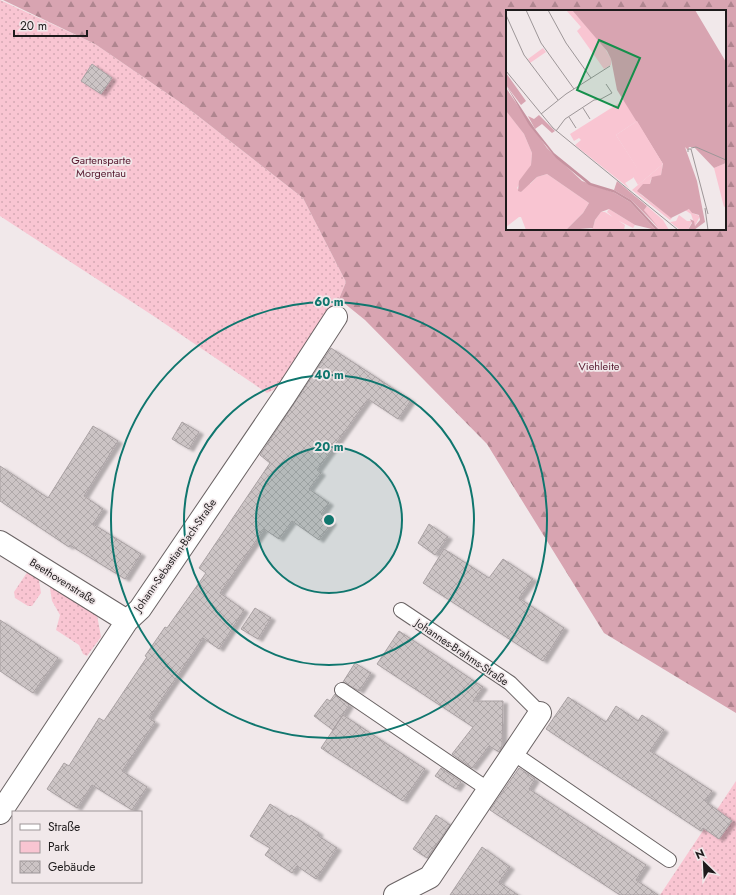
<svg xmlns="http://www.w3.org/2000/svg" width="736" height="895" font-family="Jost,sans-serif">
	<defs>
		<pattern id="green-dots" width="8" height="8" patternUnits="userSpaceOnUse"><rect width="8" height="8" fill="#f9c5d2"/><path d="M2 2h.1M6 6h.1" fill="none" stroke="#d5a9b4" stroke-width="1.8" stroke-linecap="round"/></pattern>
		<pattern id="forest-firs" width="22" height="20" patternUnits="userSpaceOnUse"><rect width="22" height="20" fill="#d8a4b1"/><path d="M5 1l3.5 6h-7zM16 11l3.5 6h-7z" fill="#af858f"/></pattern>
		<pattern id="building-cross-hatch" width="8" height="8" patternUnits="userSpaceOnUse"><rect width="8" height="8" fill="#ccc4c5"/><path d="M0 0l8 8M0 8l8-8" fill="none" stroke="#afa8a9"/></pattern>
		<filter id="shadow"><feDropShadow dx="4.5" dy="2.5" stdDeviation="1" flood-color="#0004"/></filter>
	</defs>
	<rect width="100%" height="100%" fill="#f1e8ea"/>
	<!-- green -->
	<path fill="url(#green-dots)" d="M0,0l95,44 89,61 119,93 43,84 -7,17 -55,86 -17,8 -115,-78 -152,-99z
		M30,568l8,6 3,19 -9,13h-4l-13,-8 -1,-6z
		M49,582l48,33 4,22 -14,19 -4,-2 -4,-9 -23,-15 4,-15 -8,-14z
		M736,781v114h-76z"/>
	<!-- forest -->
	<path fill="url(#forest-firs)" fill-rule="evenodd" d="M3,0h733v713l-132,-80 -117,-189 -122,-124 -26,-21 7,-17 -43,-84 -119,-93 -89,-61zM507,11h218v218h-218z"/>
	<!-- building -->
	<path fill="url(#building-cross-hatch)" stroke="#a9a1a3" filter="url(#shadow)" d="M92,64l20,14 -11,16 -20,-13z
		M331,348l80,52 -13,19 -30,-20 -51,71 4,3 -12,16 20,14 -8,11 11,8 -13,18 -27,-19 -13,18 -15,-10 -44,64 24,17 -25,39 -16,-11 -54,80 6,4 -33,49 25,16 -15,23 -40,-25 -15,23 -30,-19 17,-26 5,3 30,-48 5,3 43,-64 -2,-1 20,-29 2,1 39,-55 -7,-5 71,-105 -10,-8z
		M182,422l17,10 -10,17 -17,-10z
		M93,426l25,15 -34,55 19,13 -10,15 48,30 -16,25 -49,-30 -6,-4 -1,2 -69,-46v-35l48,32z
		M429,524l19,13 -13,18 -17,-12z
		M444,549l45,29 14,-19 30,20 -14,19 45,30 -21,33 -120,-78z
		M255,608l16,10 -13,21 -17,-10z
		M0,620l58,38 -25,35 -33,-22z
		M399,631l84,56 -10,14h30l-1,46 -3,5 -10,-6 -17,22 -20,-14 21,-27 -96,-63z
		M355,663l16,10 -12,18 -16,-9z
		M335,694l14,11 -16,25 -19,-14 13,-17 3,2z
		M568,697l38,25 10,-16 22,15 4,-6 22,15 -14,21 62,40 -7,10 27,20 -13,18 -16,-11 -2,3 -155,-102z
		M343,715l82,54 -22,32 -82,-53z
		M441,768l20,14 -5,7 -21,-13z
		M519,768l16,11 -6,10 117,76 -10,15 22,15h-38l-130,-85z
		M270,804l20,13 1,-2 19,12 9,6 -2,2 20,13 -21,31 -19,-13 -5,7 -27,-18 5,-7 -20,-12z
		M436,815l14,10 -23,33 -14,-9z
		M482,847l28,20 -11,15 19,13h-68z"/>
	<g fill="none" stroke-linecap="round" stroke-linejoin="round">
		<defs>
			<path id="lane" d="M401,610l109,73 30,30
				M342,690l147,100
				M513,753l156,107"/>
			<path id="street" d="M0,542l127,79
				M0,813l127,-192 13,-12 144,-212 52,-80
				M395,895l35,-18 110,-164"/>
		</defs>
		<!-- lane casing -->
		<use href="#lane" stroke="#6a6364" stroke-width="16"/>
		<!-- street casing -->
		<use href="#street" stroke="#6a6364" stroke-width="24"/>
		<!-- lane -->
		<use href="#lane" stroke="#fff" stroke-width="14"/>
		<!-- street -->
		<use href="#street" stroke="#fff" stroke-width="22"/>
	</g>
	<!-- distance rings -->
	<circle cx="329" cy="520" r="73" fill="#0f766e" fill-opacity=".12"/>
	<g fill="none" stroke="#0f766e" stroke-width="2">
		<circle cx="329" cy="520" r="73"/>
		<circle cx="329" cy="520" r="145"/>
		<circle cx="329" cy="520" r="218"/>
	</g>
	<g text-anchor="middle" stroke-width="3.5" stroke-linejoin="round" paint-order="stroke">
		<!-- park labels -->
		<g font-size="11" fill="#55182e" stroke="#f1e8ea">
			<text x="101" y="164">Gartensparte<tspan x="101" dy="13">Morgentau</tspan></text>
			<text x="599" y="370">Viehleite</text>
		</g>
		<!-- street labels -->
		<g font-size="11" fill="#1e1b1c" stroke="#f1e8ea">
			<text transform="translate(175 555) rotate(-55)" y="4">Johann-Sebastian-Bach-Straße</text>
			<text transform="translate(63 581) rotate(32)" y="4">Beethovenstraße</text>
			<text transform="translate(462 652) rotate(34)" y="4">Johannes-Brahms-Straße</text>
		</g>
	</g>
	<!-- overview -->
	<g transform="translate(506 10)">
		<rect width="220" height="220" fill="#f1e8ea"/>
		<path d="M60,0h6l31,35 8,14v6l-7,4 -27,-38 4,-4zM37,38l3,4 -16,11 -2,-4zM118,90l13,21 -21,14 22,34 -5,9 -8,5 5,6 -49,-39 -6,-5 6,-5 -2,-2 -5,3 -4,-7zM1,102l17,22 8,19 -1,12 -14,23 4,4 7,-10 2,2 7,-7 10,-3 42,29 -6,10 -17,17h-40l-5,-13h-2l-13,10zM220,153v43l-2,1 -10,-39zM157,154l-2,11 -10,4 -1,5h-7l-3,10 32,24 -2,2 -38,-30zM141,196l16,14 6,10h-10l-15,-20zM103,199l26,16 -2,3 -18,-9 -8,-7zM184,199l2,4 8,3 -5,10 -4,-12 -6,-4zM95,202h4l20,13 -1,5h-35l4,-2 2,-8zM173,205l8,6h5l-4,9h-8l-10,-8 6,-1z" fill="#f9c5d2"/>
		<path d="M66,0h123l31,52v101l-12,5 -20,-21h-5l-1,3 -3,-3 12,34 8,41 -11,8h-6l4,-7 -2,-4 4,2 1,5 5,-6 -1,-5 -7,-2 -3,-4 -18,9 -34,-27 6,-7h7l2,-7 9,-2 2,-11 -46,-74 -6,-31 -4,-8zM0,63l20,28 -5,4 -15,-20zM0,78l41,60 35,33 33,12 15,9 26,28 -21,-5 -26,-16 -8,3 -6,8 -2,8 -27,2 17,-17 6,-10 -42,-29 -10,3 -16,15 -3,-1 1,-10 12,-16 1,-12 -8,-19 -18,-23zM33,105l16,16 -3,2 -10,-9 -7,5 -7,-13 6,3zM111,171l30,25 -3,4 14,17 -27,-27 -17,-10z" fill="#d8a4b1"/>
		<path d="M131,111l26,43 -25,21 -7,-12 6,-5 -21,-33z" fill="#f9c5d2"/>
		<path d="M0,75l29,44 19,24 37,30 23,7 17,10 28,30h-3l-26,-28 -15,-9 -26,-8 -33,-27 -27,-33z" fill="#c693a0"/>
		<path fill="none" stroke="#9d9698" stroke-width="1" d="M20,0l15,33 33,46M42,0l18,33 25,35M0,5l18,40 34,45M0,61l47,57 125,102M77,98l7,11M35,104l25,-20 44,-28M63,107l7,11M50,121l9,-12 29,-19 7,-1 11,-6 -6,-9M185,138l5,-1 30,13M182,142v-3h3l17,65M199,198l3,22"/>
		<path fill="#158f4b" fill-opacity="0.15" stroke="#158f4b" stroke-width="2" d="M93,30l41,18 -22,50 -41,-18z"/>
		<rect width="220" height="220" fill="none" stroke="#1e1b1c" stroke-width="2"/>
	</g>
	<circle cx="329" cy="520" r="6" fill="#0f766e" stroke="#f1e8ea" stroke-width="2"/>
	<g font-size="12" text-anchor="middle" font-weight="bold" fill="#0f766e" stroke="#f1e8ea" stroke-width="3.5" stroke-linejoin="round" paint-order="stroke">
		<text x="329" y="306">60 m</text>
		<text x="329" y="379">40 m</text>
		<text x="329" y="451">20 m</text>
	</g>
	<!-- legend -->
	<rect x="12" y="811" width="130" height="72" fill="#f1e8ea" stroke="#9d9698"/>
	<rect x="20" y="824" width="20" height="6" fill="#ffffff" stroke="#9d9698"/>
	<text x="48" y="831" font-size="12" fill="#1e1b1c">Straße</text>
	<rect x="20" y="841" width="20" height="12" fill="#f9c5d2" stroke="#9d9698"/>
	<text x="48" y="851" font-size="12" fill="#1e1b1c">Park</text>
	<rect x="20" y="861" width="20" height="12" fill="url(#building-cross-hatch)" stroke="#9d9698"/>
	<text x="48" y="871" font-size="12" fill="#1e1b1c">Gebäude</text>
	<!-- north arrow -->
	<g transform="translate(704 863) rotate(336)" stroke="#f1e8ea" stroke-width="3" paint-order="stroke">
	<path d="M0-3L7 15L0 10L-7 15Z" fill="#1e1b1c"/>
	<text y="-6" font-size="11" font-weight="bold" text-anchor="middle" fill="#1e1b1c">N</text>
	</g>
	<!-- scale -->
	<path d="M14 30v6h73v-6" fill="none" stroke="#1e1b1c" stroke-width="2"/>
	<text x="20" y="30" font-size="12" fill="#1e1b1c" stroke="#f1e8ea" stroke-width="3" paint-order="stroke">20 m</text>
</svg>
